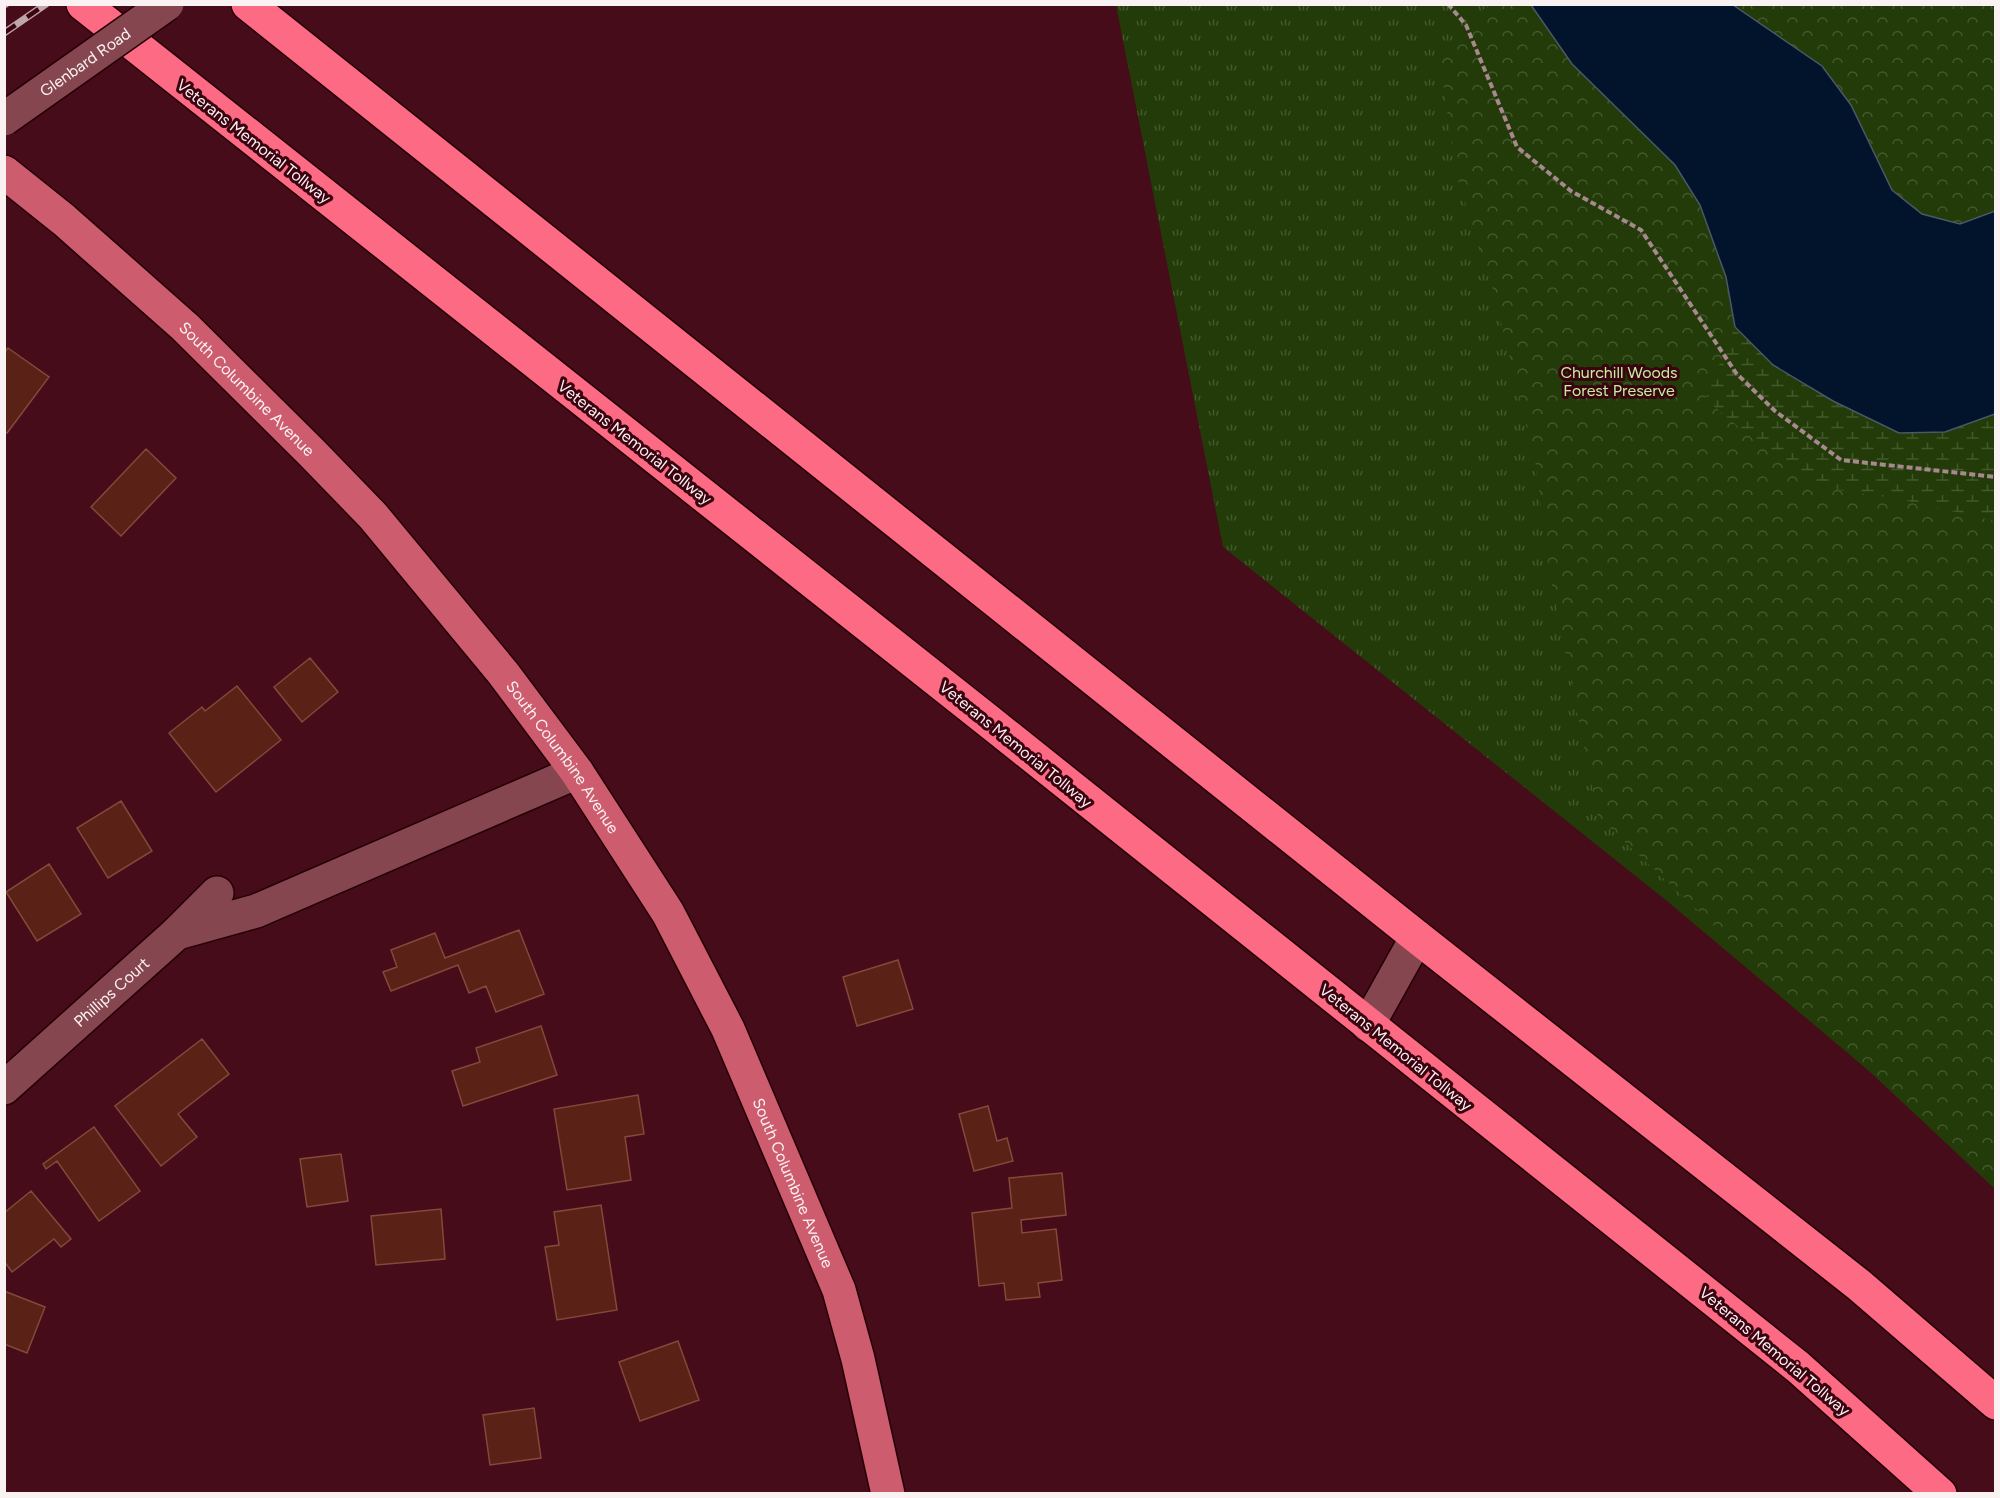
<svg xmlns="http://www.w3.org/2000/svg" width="2000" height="1498" font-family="Figtree,sans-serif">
	<defs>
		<pattern id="grass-tufts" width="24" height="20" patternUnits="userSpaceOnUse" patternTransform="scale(1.5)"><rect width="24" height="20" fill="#223b08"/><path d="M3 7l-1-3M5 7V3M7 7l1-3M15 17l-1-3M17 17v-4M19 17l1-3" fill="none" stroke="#43582c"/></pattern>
		<pattern id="forest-crowns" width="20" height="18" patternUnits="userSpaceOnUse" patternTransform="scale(1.5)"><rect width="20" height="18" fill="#223b08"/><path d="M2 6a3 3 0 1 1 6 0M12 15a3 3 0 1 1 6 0" fill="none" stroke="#43582c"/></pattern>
		<pattern id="wetland-marsh" width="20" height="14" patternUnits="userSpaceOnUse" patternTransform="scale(1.5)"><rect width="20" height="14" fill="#223b08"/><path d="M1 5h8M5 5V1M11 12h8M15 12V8" fill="none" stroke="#43582c"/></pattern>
	</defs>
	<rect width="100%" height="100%" fill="#460c19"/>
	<!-- grass -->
	<path fill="url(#grass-tufts)" d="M1116,5h879v1172l-328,-276 -444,-354z"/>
	<!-- forest -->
	<path fill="url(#forest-crowns)" d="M1491,5h41l40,59 103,101 25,40 26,72 9,50 -30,72 121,89 73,11 96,22v668l-397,-372 -50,-252 -12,-99 -42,-173 -37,-116 -17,-115 34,-47z
		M1733,5h262v206l-35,13 -38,-10 -30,-24 -41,-85 -29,-39z"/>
	<!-- wetland -->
	<path fill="url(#wetland-marsh)" d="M1735,327l38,38 60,36 112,31 50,-18v107l-96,-22 -73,-11 -49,-29 -72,-60z"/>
	<!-- water -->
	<path fill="#02142b" stroke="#4c5767" stroke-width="1.5" d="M1531,5h202l89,61 29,39 41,85 30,24 38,10 35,-13v203l-50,18 -46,1 -66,-32 -60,-36 -38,-38 -9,-50 -26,-72 -25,-40 -103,-101z"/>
	<!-- building -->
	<path fill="#5a2116" stroke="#85483b" stroke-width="1.5" d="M8,348l41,29 -42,56 -3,-1v-79z
		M146,449l30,29 -55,58 -30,-29z
		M310,658l28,34 -36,30 -28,-35z
		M237,686l44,54 -65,52 -47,-59 33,-26 3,4z
		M121,801l31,50 -44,27 -31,-50z
		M49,864l32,50 -44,27 -31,-49z
		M519,930l25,64 -48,18 -10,-26 -17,7 -11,-28 -67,26 -8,-19 14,-5 -6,-17 44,-17 10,25z
		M898,960l15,49 -56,17 -14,-49z
		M541,1026l16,49 -94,31 -11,-35 28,-9 -4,-14z
		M202,1039l27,35 -51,40 19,23 -36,29 -46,-60z
		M638,1095l6,39 -19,3 6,43 -64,10 -13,-81z
		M988,1106l9,35 10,-3 6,23 -39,10 -15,-57z
		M94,1127l46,64 -41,30 -42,-60 -11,8 -3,-5z
		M341,1154l7,47 -41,6 -7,-48z
		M1062,1173l4,42 -45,5 1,13 34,-4 6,51 -24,3 2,14 -34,3 -2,-17 -25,3 -7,-73 40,-5 -3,-30z
		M31,1191l40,48 -10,8 -7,-8 -42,33 -8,-11v-48z
		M601,1205l16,105 -60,10 -12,-73 14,-2 -5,-33z
		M441,1209l4,50 -69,6 -5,-49z
		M4,1291l41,16 -18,46 -23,-9z
		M678,1341l21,59 -59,21 -21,-59z
		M534,1408l7,50 -51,7 -7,-50z"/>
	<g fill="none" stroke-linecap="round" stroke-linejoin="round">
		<defs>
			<g id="minor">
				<path d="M177,933l79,-22 321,-139"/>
				<path d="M1368,1025l49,-88"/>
				<path id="s1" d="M4,1088l173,-155 40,-40"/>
			</g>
			<g id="major">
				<path id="s2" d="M4,172l60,48 121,107 127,126 61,63 130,157 74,99 91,141 60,116 111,261 19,69 30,135"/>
			</g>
			<path id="highway" d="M83,4l908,719 807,644 142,127
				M248,4l1169,933 442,348 137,118"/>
		</defs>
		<!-- minor casing -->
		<use href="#minor" stroke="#250006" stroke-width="36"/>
		<!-- major casing -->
		<use href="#major" stroke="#250006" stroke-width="36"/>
		<!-- highway casing -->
		<use href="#highway" stroke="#250006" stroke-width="36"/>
		<!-- path -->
		<path stroke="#a7888e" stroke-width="4" stroke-dasharray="6 3" stroke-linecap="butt" d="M1448,4l18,21 51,122 54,44 70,39 95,143 39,38 66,49 155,17"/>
		<!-- minor -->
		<use href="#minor" stroke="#86464f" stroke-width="33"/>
		<!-- major -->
		<use href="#major" stroke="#cd5c6e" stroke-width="33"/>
		<!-- highway -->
		<use href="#highway" stroke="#fd6a83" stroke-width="33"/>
		<defs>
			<path id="rail" d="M4,5l2,-1
				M4,33l42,-29"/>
		</defs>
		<!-- rail casing -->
		<use href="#rail" stroke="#bfa6aa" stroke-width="7"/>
		<!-- rail -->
		<use href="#rail" stroke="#3b0210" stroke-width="4.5" stroke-dasharray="14" stroke-linecap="butt"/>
		<defs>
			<g id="minor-bridge">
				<path id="s3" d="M4,119l163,-115"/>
			</g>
		</defs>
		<!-- minor-bridge casing -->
		<use href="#minor-bridge" stroke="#250006" stroke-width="36" stroke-linecap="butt"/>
		<!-- minor-bridge -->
		<use href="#minor-bridge" stroke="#86464f" stroke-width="33"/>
	</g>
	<g text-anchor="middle" stroke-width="6" stroke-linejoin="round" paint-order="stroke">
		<!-- street labels -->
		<g font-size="16" fill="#faf2f2" stroke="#3b0210">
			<text dy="6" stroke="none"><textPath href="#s3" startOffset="99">Glenbard Road</textPath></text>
			<text transform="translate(254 141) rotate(38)" y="6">Veterans Memorial Tollway</text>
			<text dy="6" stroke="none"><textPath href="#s2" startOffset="326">South Columbine Avenue</textPath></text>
			<text transform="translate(635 442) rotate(38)" y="6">Veterans Memorial Tollway</text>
			<text transform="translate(1016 744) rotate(39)" y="6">Veterans Memorial Tollway</text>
			<text dy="6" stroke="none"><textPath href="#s2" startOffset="812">South Columbine Avenue</textPath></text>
			<text dy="6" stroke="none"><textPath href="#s1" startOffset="144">Phillips Court</textPath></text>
			<text transform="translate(1396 1047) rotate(39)" y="6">Veterans Memorial Tollway</text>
			<text dy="6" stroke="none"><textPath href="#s2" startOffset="1298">South Columbine Avenue</textPath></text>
			<text transform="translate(1775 1351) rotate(40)" y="6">Veterans Memorial Tollway</text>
		</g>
		<!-- park labels -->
		<g font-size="16" fill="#c2f29f" stroke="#3b0210">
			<text x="1619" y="378">Churchill Woods<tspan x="1619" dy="18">Forest Preserve</tspan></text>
		</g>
	</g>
	<!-- border -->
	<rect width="2000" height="1498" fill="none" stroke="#faf2f2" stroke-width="12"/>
</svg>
